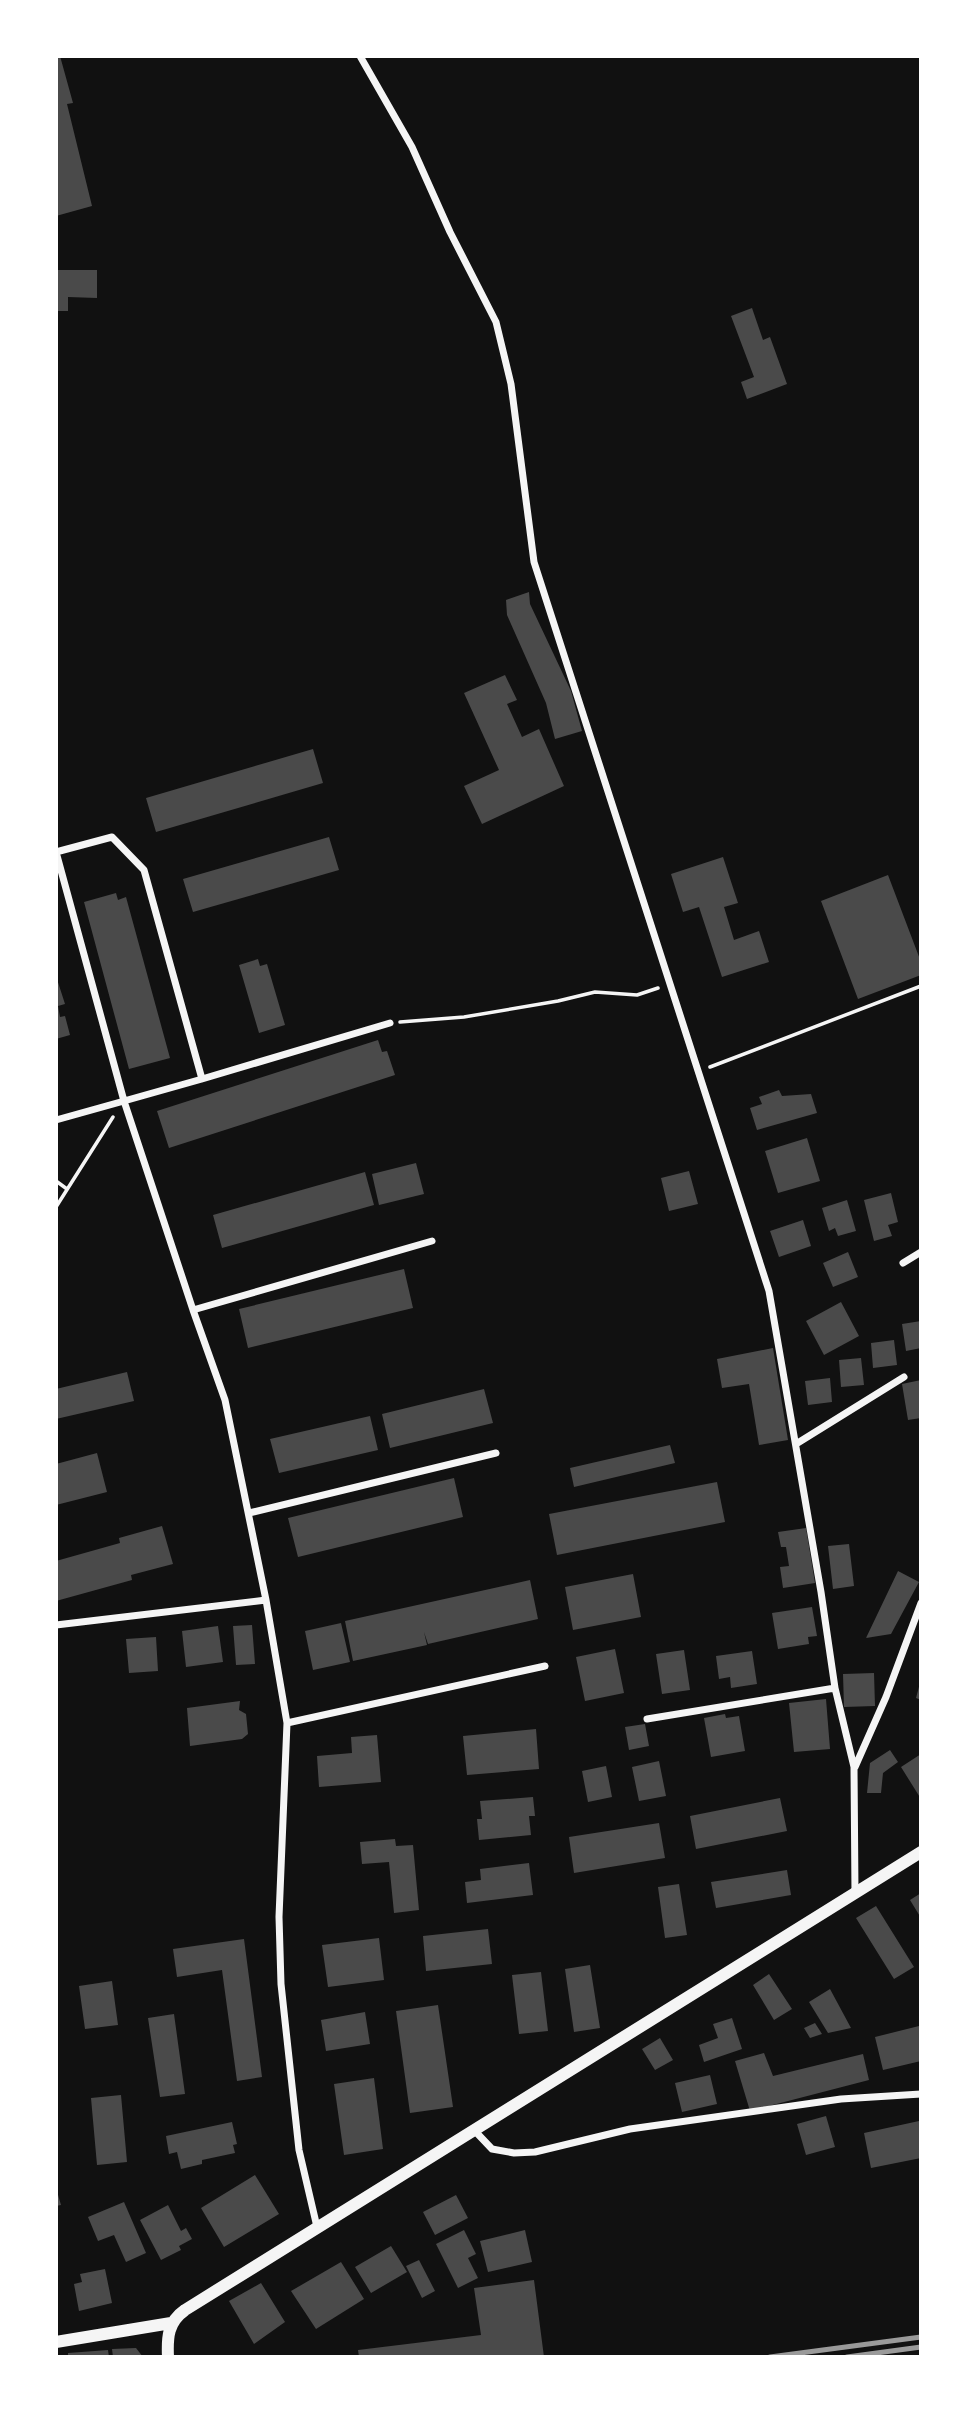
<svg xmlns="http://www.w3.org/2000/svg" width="977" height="2413" font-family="Lato,sans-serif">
	<rect width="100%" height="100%" fill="#111"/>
	<!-- building -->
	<path fill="#4a4a4a" d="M56,56h4l13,47 -6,1 25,102 -36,10z
		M56,270h41v28l-29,-1v14h-12z
		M752,308l11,32 7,-3 17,47 -40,15 -6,-17 13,-5 -23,-61z
		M529,592l1,12 41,87 11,40 -27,8 -9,-36 -39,-88 -1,-15z
		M505,675l12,25 -10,4 15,33 17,-8 25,57 -82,38 -18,-38 35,-16 -35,-77z
		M313,749l10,34 -167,49 -10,-34z
		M329,837l10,33 -146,42 -10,-33z
		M723,857l15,46 -14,4 10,33 25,-9 10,31 -47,15 -23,-70 -16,5 -12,-38z
		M888,875l33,87v13l-63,24 -37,-98z
		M116,893l2,7 8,-3 44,161 -41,11 -45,-167z
		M258,959l2,7 7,-2 18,61 -26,8 -20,-68z
		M56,976l9,28 -7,2 2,11 5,-1 5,19 -14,4z
		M378,1040l4,12 5,-1 8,24 -226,73 -12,-37z
		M779,1090l3,6 29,-2 6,19 -60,17 -7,-22 12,-4 -3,-7z
		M807,1138l13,43 -42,12 -13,-42z
		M416,1163l8,31 -45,11 -7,-31z
		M689,1171l9,33 -29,7 -8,-33z
		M365,1172l9,33 -152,43 -9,-33z
		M891,1193l7,29 -10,3 4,11 -18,5 -10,-41z
		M847,1200l9,31 -18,5 -3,-8 -6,3 -7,-23z
		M803,1220l8,26 -32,11 -9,-26z
		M848,1252l10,25 -25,10 -10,-24z
		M404,1269l9,39 -165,40 -9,-39z
		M841,1302l18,34 -35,19 -18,-34z
		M921,1321v27l-15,3 -4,-27z
		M894,1340l3,25 -24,3 -2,-25z
		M773,1348l15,92 -29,5 -10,-61 -27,4 -5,-29z
		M861,1358l3,27 -23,2 -2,-27z
		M127,1372l7,29 -78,18v-30z
		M830,1378l2,24 -24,3 -3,-24z
		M921,1380v38l-13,2 -6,-36z
		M484,1389l9,34 -103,25 -8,-34z
		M370,1416l8,34 -99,23 -9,-34z
		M670,1445l5,18 -101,24 -4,-19z
		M97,1453l10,39 -51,13v-41z
		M454,1478l9,39 -165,40 -10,-39z
		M717,1482l8,40 -168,33 -8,-41z
		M162,1526l11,38 -42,11 1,5 -76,21v-40l64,-18 -1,-5z
		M806,1528l9,55 -32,5 -3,-21 9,-1 -3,-19h-5l-3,-15z
		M849,1544l5,42 -21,3 -5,-43z
		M898,1571l21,11 -28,52 -25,4z
		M633,1574l8,43 -68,13 -8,-43z
		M530,1580l8,39 -110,25 -4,-12 3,13 -74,16 -8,-40z
		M812,1607l5,29 -9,1 1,7 -31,5 -6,-36z
		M341,1623l9,39 -37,8 -8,-39z
		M252,1625l3,39 -19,1 -3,-39z
		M218,1626l5,36 -37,5 -4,-36z
		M156,1637l2,34 -29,2 -3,-34z
		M615,1649l9,44 -39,8 -9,-44z
		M684,1650l6,40 -28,4 -6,-40z
		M752,1651l5,33 -26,4 -1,-11 -11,2 -3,-23z
		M874,1673l1,33 -31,1 -1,-33z
		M920,1683h1v17l-5,-2z
		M826,1699l4,50 -36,3 -5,-49z
		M240,1701l-1,9 7,4 2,20 -6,5 -52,7 -3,-38z
		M725,1714l1,4 13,-2 6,35 -34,6 -7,-39z
		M645,1724l4,22 -20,4 -4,-23z
		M536,1729l3,40 -72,6 -4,-39z
		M377,1735l4,47 -62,5 -2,-31 35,-3 -1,-16z
		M890,1750l8,12 -15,11 -2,20h-14l3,-30z
		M921,1754v45l-20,-32z
		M659,1761l7,35 -27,5 -7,-34z
		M606,1766l6,31 -24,5 -6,-31z
		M533,1797l2,19h-6l2,19 -52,5 -2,-21h5l-2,-18z
		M780,1798l7,33 -91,18 -6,-33z
		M659,1823l6,35 -91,15 -5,-36z
		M395,1839l1,7 17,-1 6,65 -25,3 -5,-51 -27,2 -2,-22z
		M529,1863l4,32 -66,8 -2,-21 16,-2 -1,-11z
		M787,1870l4,25 -75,13 -5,-26z
		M679,1884l8,51 -22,3 -7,-51z
		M921,1893v25l-11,-18z
		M876,1906l38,61 -20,12 -38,-61z
		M488,1929l4,35 -66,7 -3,-35z
		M379,1938l5,42 -56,7 -6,-42z
		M244,1939l18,138 -25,4 -15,-111 -45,7 -4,-28z
		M590,1965l10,63 -26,4 -9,-63z
		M541,1972l7,59 -29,3 -7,-59z
		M769,1974l23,35 -18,11 -21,-35z
		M112,1981l6,44 -33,4 -6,-43z
		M830,1989l21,39 -23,5 -19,-31z
		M438,2005l15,102 -43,6 -14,-102z
		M365,2012l5,32 -44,7 -5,-31z
		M174,2014l11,80 -25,3 -12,-79z
		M732,2018l10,31 -38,13 -5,-17 19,-7 -5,-14z
		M815,2023l7,11 -12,4 -6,-10z
		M919,2026l2,35 -38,9 -8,-33z
		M660,2038l13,22 -18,10 -13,-21z
		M764,2053l9,23 90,-22 6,26 -119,31 -15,-50z
		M710,2075l7,29 -35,8 -7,-29z
		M374,2078l9,71 -39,6 -10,-71z
		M121,2095l6,67 -30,3 -6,-67z
		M826,2116l9,31 -29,8 -9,-31z
		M919,2121l2,37 -50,10 -7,-35z
		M232,2122l5,22 -4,1 2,8 -33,7v4l-21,5 -4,-17 -8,2 -3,-18z
		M255,2175l24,39 -55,33 -23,-39z
		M56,2188l5,17 -5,1z
		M456,2195l12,23 -33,17 -12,-23z
		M124,2202l22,51 -20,9 -12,-27 -16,6 -10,-24z
		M168,2205l13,26 5,-3 6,11 -13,7 2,4 -20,10 -21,-40z
		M464,2230l12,24 -8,4 10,20 -20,10 -22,-44z
		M525,2230l7,32 -44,10 -8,-31z
		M391,2246l16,26 -36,21 -16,-26z
		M419,2260l16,31 -13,7 -16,-32z
		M341,2262l23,37 -48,30 -25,-38z
		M105,2269l7,34 -33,8 -5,-27 8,-2 -2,-8z
		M534,2280l10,77h-185l-1,-7 123,-15 -7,-47z
		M261,2283l24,39 -31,22 -25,-43z
		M136,2348l7,9h-30l-1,-8z
		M108,2350l1,7h-41v-4z"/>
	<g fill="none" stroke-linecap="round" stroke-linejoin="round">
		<!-- path -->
		<path stroke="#f5f5f5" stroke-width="3.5" d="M400,1022l64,-5 94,-16 37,-9 42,3 21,-7
			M710,1067l211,-81
			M56,1181l11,8
			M56,1207l57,-90"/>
		<!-- minor -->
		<path stroke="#f5f5f5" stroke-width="7" d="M360,56l52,91 38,85 46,90 15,62 23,178 235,729 52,301 14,96 19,79 1,126
			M56,852l56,-15 32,33 58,209 -78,22 -68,-249
			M202,1079l188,-56
			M56,1120l68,-19 69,209 32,90 41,200 21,123 -8,194 2,67 18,166 18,77
			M903,1263l18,-11
			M193,1310l239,-69
			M796,1444l108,-67
			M249,1513l247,-60
			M56,1625l210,-25
			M647,1719l188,-31
			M287,1723l258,-57
			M855,1767l31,-70 35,-94
			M474,2130l18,19 22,4 21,-1 95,-23 211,-30 80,-5"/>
		<!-- tertiary -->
		<path stroke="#f5f5f5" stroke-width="12" d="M56,2342l115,-19
			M168,2357c-1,-20 0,-35 17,-47l736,-458"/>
		<!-- rail -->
		<path stroke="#9a9a9a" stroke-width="5" d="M770,2357l151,-20
			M847,2357l74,-10"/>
	</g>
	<!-- border -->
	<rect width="977" height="2413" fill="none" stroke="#ffffff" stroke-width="116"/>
</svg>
